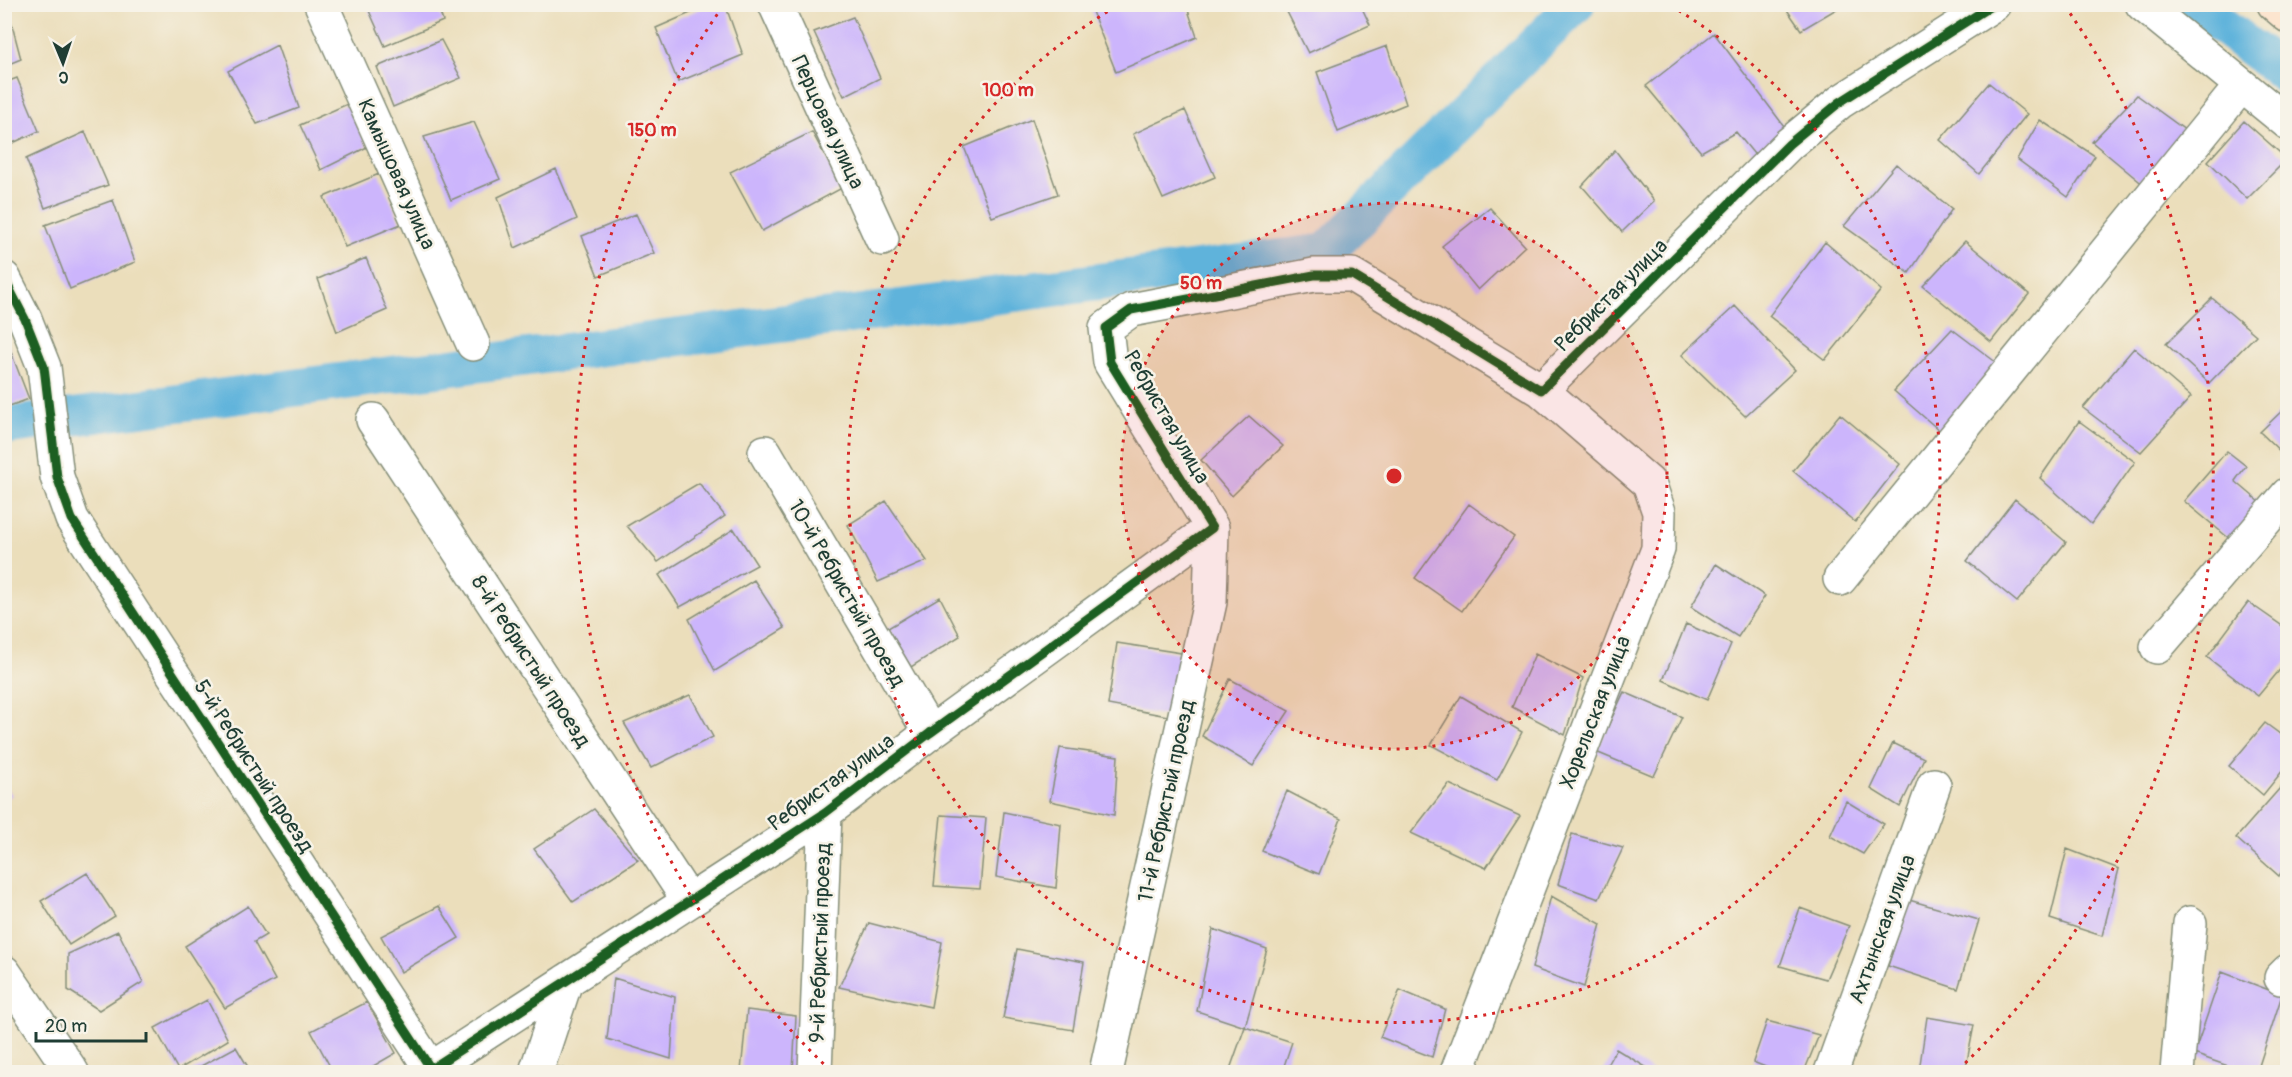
<svg xmlns="http://www.w3.org/2000/svg" width="2292" height="1077" font-family="Pangolin,sans-serif">
	<rect width="100%" height="100%" fill="#f7f3e8"/>
	<filter id="ink" filterUnits="userSpaceOnUse"><feTurbulence type="fractalNoise" baseFrequency=".0167" numOctaves="2"/><feDisplacementMap in="SourceGraphic" scale="12" xChannelSelector="R" yChannelSelector="G"/><feConvolveMatrix kernelMatrix="1 2 1 2 8 2 1 2 1" color-interpolation-filters="sRGB"/></filter>
	<filter id="wash" filterUnits="userSpaceOnUse"><feTurbulence type="fractalNoise" baseFrequency=".008" numOctaves="4" result="noise"/><feDisplacementMap in="SourceGraphic" scale="24" xChannelSelector="R" yChannelSelector="G"/><feGaussianBlur stdDeviation="1.35" result="paint"/><feColorMatrix in="noise" values="0 0 0 0 0 0 0 0 0 0 0 0 0 0 0 0 0 1.4 0 .05"/><feComposite in="paint" operator="in"/></filter>
	<g filter="url(#wash)">
		<rect width="100%" height="100%" fill="#ebdebb"/>
		<g fill="none" stroke-linecap="round" stroke-linejoin="round">
			<!-- canal -->
			<path stroke="#5fb3db" stroke-width="38" d="M2194,4l94,72
				M4,426l1322,-174 250,-248"/>
		</g>
		<g id="blocks">
			<!-- building -->
			<path fill="#ccb5fc" d="M366,4h71l6,17 -58,25z
				M711,4h14l18,51 -65,27 -22,-54z
				M1089,4h97l11,33 -81,35z
				M1283,4h77l10,21 -62,28z
				M1783,4h62l-44,26z
				M7,6l14,53 -17,7v-59z
				M853,17l27,61 -36,18 -30,-64z
				M1714,33l73,97 -33,24 -18,-22 -35,20 -55,-66z
				M441,40l20,38 -68,29 -16,-40z
				M277,45l22,63 -42,16 -29,-53z
				M1387,46l19,58 -68,28 -21,-60z
				M17,78l22,53 -35,16v-64z
				M1989,83l38,31 -48,60 -39,-34z
				M2137,95l52,38 -44,53 -53,-44z
				M352,102l15,45 -46,23 -21,-45z
				M1185,110l30,67 -52,22 -30,-65z
				M1032,119l26,75 -66,23 -28,-70z
				M2040,120l55,36 -27,41 -51,-38z
				M2244,121l43,38 -40,40 -39,-38z
				M474,122l26,57 -49,21 -27,-63z
				M85,132l23,53 -63,23 -19,-49z
				M812,132l30,56 -80,43 -32,-59z
				M1615,150l39,51 -32,31 -40,-46z
				M1896,164l56,45 -43,64 -65,-47z
				M556,169l21,50 -62,29 -17,-51z
				M379,174l22,50 -56,23 -21,-50z
				M113,200l22,62 -65,27 -25,-64z
				M1490,208l35,38 -47,44 -36,-44z
				M636,214l18,39 -56,23 -16,-40z
				M1965,241l64,53 -38,48 -68,-56z
				M1825,242l56,48 -56,70 -56,-44z
				M366,258l21,52 -50,22 -19,-53z
				M2212,298l44,37 -47,48 -43,-39z
				M1735,306l60,64 -50,46 -63,-61z
				M1952,329l45,34 -57,68 -46,-40z
				M4,334l25,65 -25,9z
				M2134,348l57,49 -50,55 -58,-44z
				M2288,405v54l-28,-27z
				M1840,414l60,50 -45,58 -62,-51z
				M1249,416l34,30 -51,50 -31,-36z
				M2079,421l56,41 -44,62 -51,-46z
				M2227,451l19,15 -11,15 26,22 -30,37 -47,-39z
				M699,483l26,33 -67,46 -31,-36z
				M2015,499l51,43 -49,60 -50,-41z
				M886,501l41,60 -49,21 -30,-57z
				M1469,504l45,33 -52,74 -47,-33z
				M734,529l23,36 -77,42 -21,-32z
				M1716,564l49,32 -27,41 -47,-30z
				M754,580l31,48 -70,43 -26,-52z
				M940,597l20,39 -49,31 -23,-39z
				M2248,602l40,28v30l-30,36 -51,-39z
				M1686,624l45,20 -24,56 -44,-20z
				M1117,643l64,10 -8,64 -65,-12z
				M1535,654l48,24 -18,57 -53,-28z
				M1230,679l59,32 -36,55 -51,-30z
				M1624,692l58,25 -28,59 -58,-24z
				M690,695l23,42 -62,31 -27,-45z
				M1461,696l61,36 -25,48 -66,-35z
				M2265,723l23,17v24l-25,31 -34,-29z
				M1893,743l31,15 -24,49 -29,-18z
				M1060,748l58,8 -4,59 -64,-14z
				M2288,779v81l-9,16 -43,-38z
				M1449,784l71,32 -34,52 -75,-35z
				M4,785l8,10 -8,5z
				M1287,791l54,28 -22,55 -57,-23z
				M1846,801l38,23 -21,30 -33,-18z
				M594,809l44,51 -65,42 -39,-53z
				M1004,812l57,12 -5,64 -60,-11z
				M941,815l45,3 -6,71 -46,-3z
				M1572,834l51,14 -24,51 -41,-15z
				M2067,849l52,20 -17,67 -52,-17z
				M87,873l28,43 -46,29 -28,-44z
				M1551,896l50,28 -17,63 -52,-19z
				M1909,900l70,20 -21,69 -70,-23z
				M248,906l18,29 -12,7 21,38 -50,28 -40,-62z
				M439,906l20,32 -58,34 -20,-36z
				M1800,908l49,18 -23,53 -46,-13z
				M869,923l73,19 -11,65 -92,-20z
				M1213,929l54,20 -22,78 -48,-16z
				M118,931l25,51 -44,28 -31,-20v-36z
				M1017,949l67,13 -11,68 -70,-12z
				M2222,972l60,23 -25,77h-12l-51,-18z
				M614,978l61,19 -4,62 -64,-20z
				M1400,990l45,19 -13,48 -52,-20z
				M207,1000l21,40 -50,30 -23,-42z
				M367,1002l29,51 -33,19h-30l-22,-41z
				M747,1010l49,6 -3,56 -52,-1z
				M1927,1017l47,8 -9,47 -46,-1z
				M1767,1021l52,14 -15,37h-26l-25,-10z
				M1245,1027l47,15 -10,30h-53z
				M236,1047l15,25h-61z
				M1616,1049l38,23h-51z
				M545,1063l30,9h-32z"/>
		</g>
	</g>
	<g filter="url(#ink)">
		<use href="#blocks" fill-opacity="0" stroke="#858e78" stroke-width="1.5"/>
		<g fill="none" stroke-linecap="round" stroke-linejoin="round">
			<defs>
				<path id="street" d="M321,4l152,340
					M775,4l107,235
					M2142,4l146,119
					M4,278l21,41 19,48 13,110 15,42 359,550
					M373,420l316,481
					M765,452l165,281
					M1840,579l401,-493
					M2157,647l131,-153
					M4,972l68,100
					M2281,978l7,-7
					M426,1072l399,-259 105,-80 282,-205 -102,-166 -4,-34 25,-18 183,-35h38l189,115 248,-246 51,-42 154,-98
					M536,1072l30,-91
					M815,1072l10,-259
					M1106,1072l104,-470 2,-74
					M1457,1072l201,-523 1,-37 -10,-29 -108,-93
					M1831,1072l103,-287
					M2177,1072l13,-149"/>
				<path id="secondary" d="M2274,4l14,12"/>
			</defs>
			<!-- street casing -->
			<use href="#street" stroke="#858e78" stroke-width="36"/>
			<!-- secondary casing -->
			<use href="#secondary" stroke="#858e78" stroke-width="36"/>
			<!-- street -->
			<use href="#street" stroke="#fff" stroke-width="33"/>
			<!-- secondary -->
			<use href="#secondary" stroke="#fce5cf" stroke-width="33"/>
			<defs>
				<path id="cycleway" d="M4,278l21,41 19,48 13,110 15,42 359,550
					M426,1072l399,-259 105,-80 282,-205 -102,-166 -4,-34 25,-18 183,-35h38l189,115 248,-246 51,-42 154,-98"/>
			</defs>
			<!-- cycleway casing -->
			<use href="#cycleway" stroke="#f7f3e8" stroke-width="13"/>
			<!-- cycleway -->
			<use href="#cycleway" stroke="#1b5e20" stroke-width="9"/>
		</g>
	</g>
	<!-- distance rings -->
	<circle cx="1394" cy="476" r="273" fill="#d62828" fill-opacity=".12"/>
	<g fill="none" stroke="#d62828" stroke-width="3" stroke-dasharray="3 6">
		<circle cx="1394" cy="476" r="273"/>
		<path d="M1671 6A546 546 0 1 1 1117 6"/>
		<path d="M830 1070A819 819 0 0 1 723 6M2065 6A819 819 0 0 1 1958 1070"/>
	</g>
	<g text-anchor="middle" stroke-width="5" stroke-linejoin="round" paint-order="stroke">
		<!-- street labels -->
		<g font-size="21" fill="#1f3d34" stroke="#f7f3e8">
			<text transform="translate(828 122) rotate(65)" y="7">Перцовая улица</text>
			<text transform="translate(397 174) rotate(66)" y="7">Камышовая улица</text>
			<text transform="translate(1611 295) rotate(-45)" y="7">Ребристая улица</text>
			<text transform="translate(1167 417) rotate(60)" y="7">Ребристая улица</text>
			<text transform="translate(847 593) rotate(60)" y="7">10-й Ребристый проезд</text>
			<text transform="translate(531 661) rotate(57)" y="7">8-й Ребристый проезд</text>
			<text transform="translate(1595 712) rotate(-69)" y="7">Хорельская улица</text>
			<text transform="translate(254 766) rotate(57)" y="7">5-й Ребристый проезд</text>
			<text transform="translate(831 782) rotate(-36)" y="7">Ребристая улица</text>
			<text transform="translate(1166 801) rotate(-78)" y="7">11-й Ребристый проезд</text>
			<text transform="translate(1882 929) rotate(-70)" y="7">Ахтынская улица</text>
			<text transform="translate(820 943) rotate(-88)" y="7">9-й Ребристый проезд</text>
		</g>
	</g>
	<circle cx="1394" cy="476" r="9" fill="#d62828" stroke="#f7f3e8" stroke-width="3"/>
	<g font-size="18" text-anchor="middle" font-weight="bold" fill="#d62828" stroke="#f7f3e8" stroke-width="5" stroke-linejoin="round" paint-order="stroke">
		<text x="1008" y="96">100 m</text>
		<text x="652" y="136">150 m</text>
		<text x="1201" y="289">50 m</text>
	</g>
	<!-- margin -->
	<rect width="2292" height="1077" fill="none" stroke="#f7f3e8" stroke-width="24"/>
	<!-- north arrow -->
	<g transform="translate(63 63) rotate(178)" stroke="#f7f3e8" stroke-width="4.5" paint-order="stroke">
	<path d="M0-4.5L10 22L0 15L-10 22Z" fill="#1f3d34"/>
	<text y="-9" font-size="16" font-weight="bold" text-anchor="middle" fill="#1f3d34">С</text>
	</g>
	<!-- scale -->
	<path d="M36 1032v9h110v-9" fill="none" stroke="#1f3d34" stroke-width="3"/>
	<text x="45" y="1032" font-size="18" fill="#1f3d34" stroke="#f7f3e8" stroke-width="4.5" paint-order="stroke">20 m</text>
</svg>
